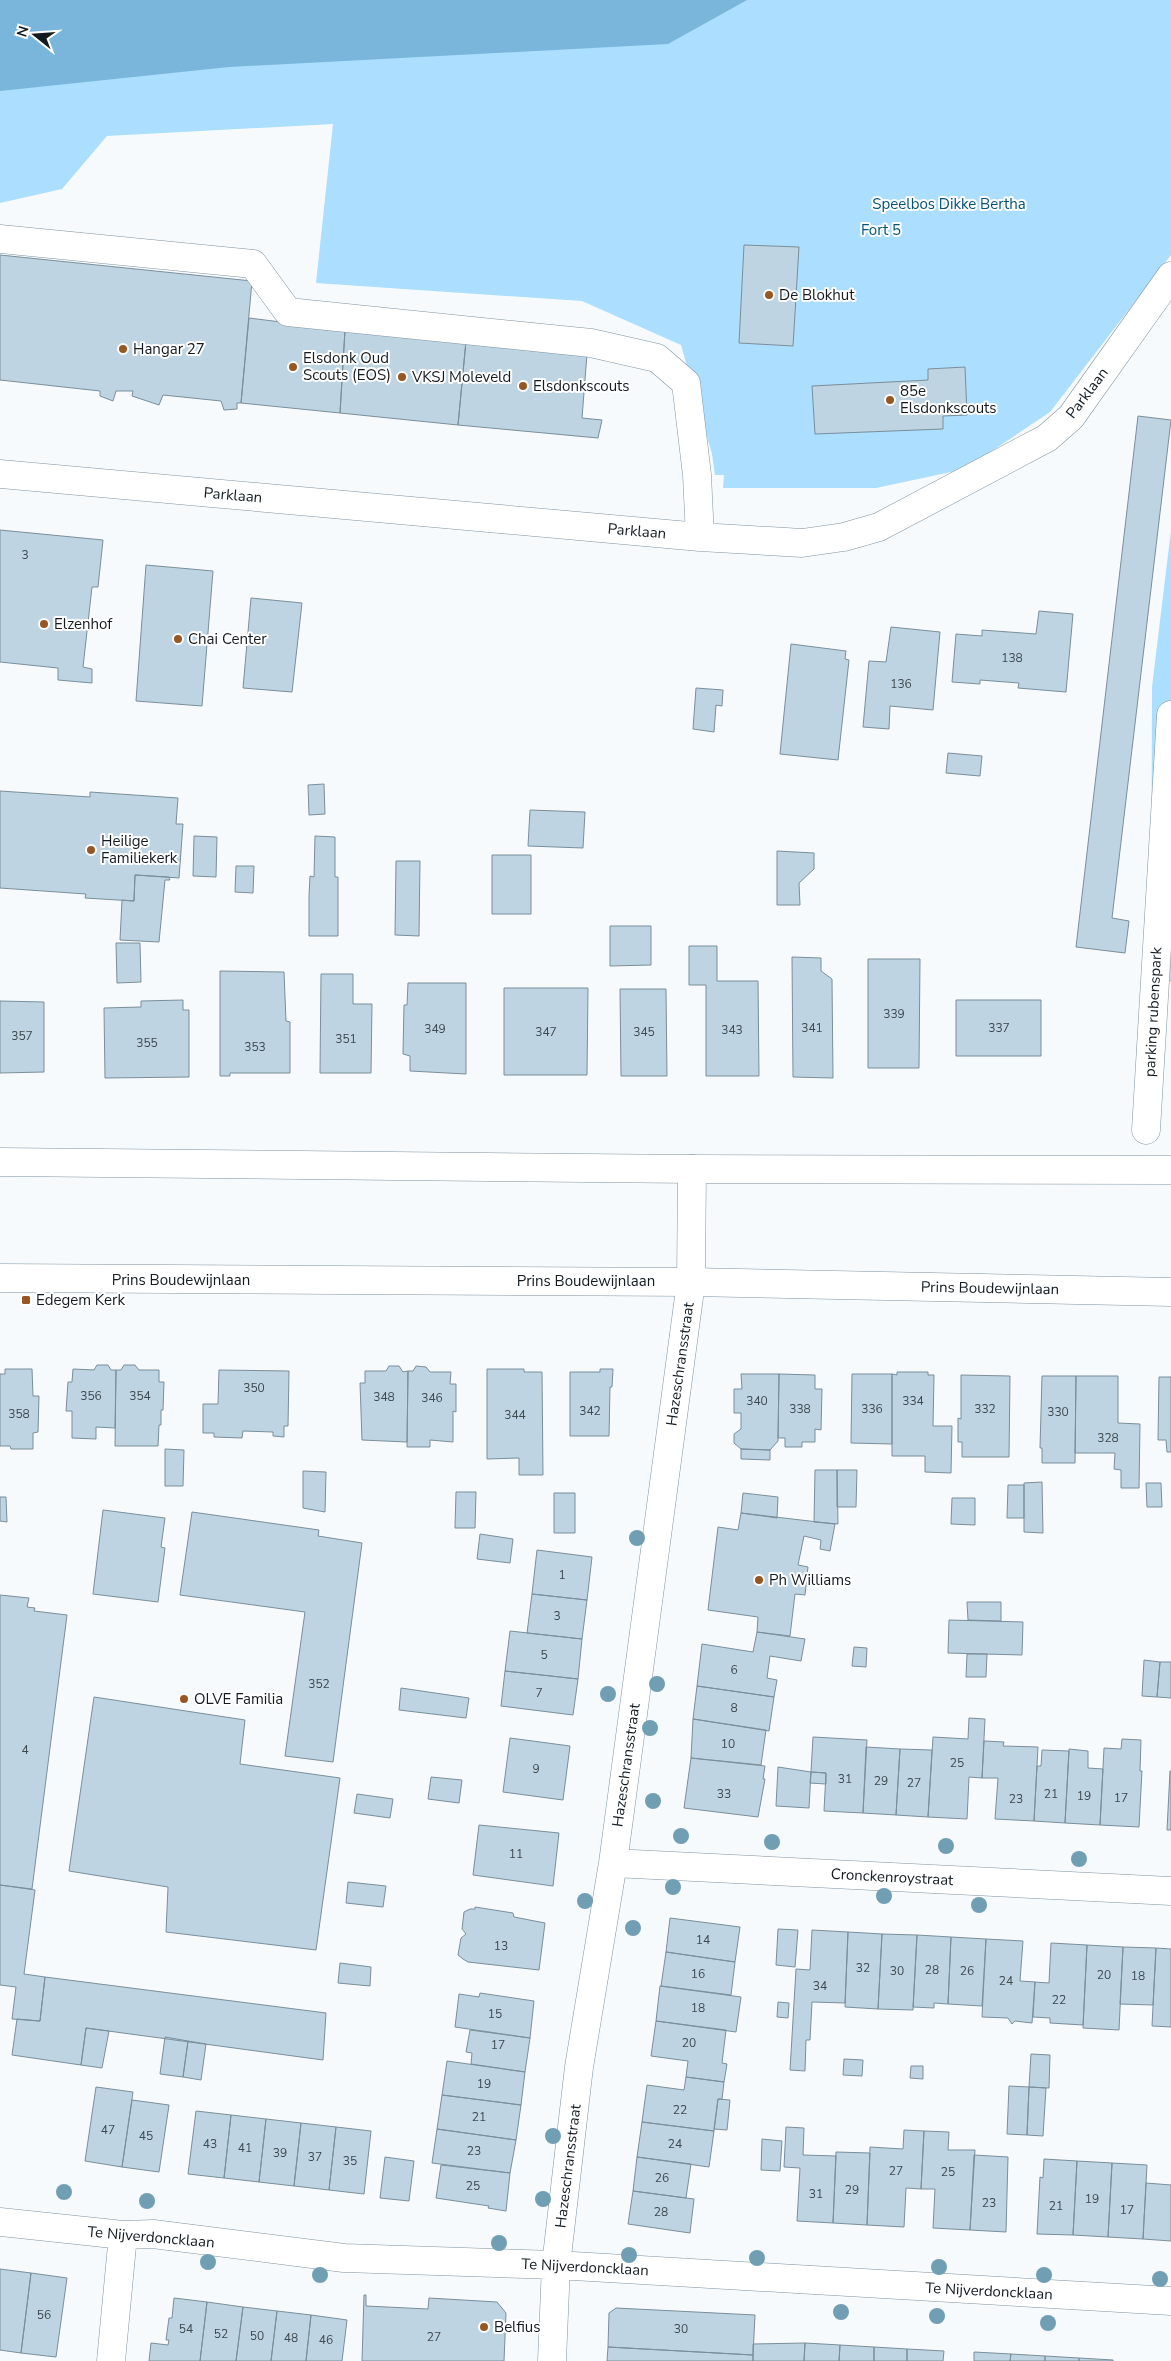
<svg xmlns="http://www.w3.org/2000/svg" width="1171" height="2361" font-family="'Nunito Sans',sans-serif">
	<rect width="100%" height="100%" fill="#f6fafd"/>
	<!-- green -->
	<path fill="#abdeff" d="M0,0h1171v255l-121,157 -85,57 -89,19h-153l1,-13h-9l-3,-21 -31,-109 -99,-44 -266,-18 17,-159 -226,12 -45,53 -62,14z
		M1171,530v452l-20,-5 1,-290z"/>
	<!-- water -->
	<path fill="#7ab6db" d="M0,0h747l-79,44 -439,23 -229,24z"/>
	<!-- building -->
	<path fill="#bed4e2" stroke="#7a8e9b" d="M744,245l55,2 -6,99 -54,-3z
		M0,255l252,26 -11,122h-4v6l-13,1 -3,-9 -58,-6 -4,10 -27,-9 1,-5h-17l-3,10 -13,-5v-5l-100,-11z
		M249,318l96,12 -5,83 -99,-10z
		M345,330l121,11 -8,84 -118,-12z
		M466,341l121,13 -5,64 20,2 -4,18 -140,-13z
		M965,367l2,48 -24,1v13l-128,5 -3,-48 116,-6v-11z
		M1138,416l33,4 -59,498 17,3 -4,32 -49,-6z
		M0,530l103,10 -5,47h-6l-9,80 9,2v14l-34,-3v-12l-58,-6z
		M146,565l67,6 -11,135 -66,-5z
		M251,598l51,5 -10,89 -49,-4z
		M1039,611l34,3 -7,78 -48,-4 1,-5 -39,-3v4l-28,-2 4,-48 26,2v-6l54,4z
		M891,627l49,5 -7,78 -43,-4 -1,23 -26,-2 6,-66 17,1z
		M791,644l55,7 -1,8 4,1 -11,100 -58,-6z
		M696,688l27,2 -1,16 -6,-1 -2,27 -21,-3z
		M948,753l34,3 -2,20 -34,-3z
		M324,784l1,30 -16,1 -1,-30z
		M0,791l90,6v-5l88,6 -2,26h7l-4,54 -44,-3 -1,26 -49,-3 1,-4 -86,-6z
		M530,810l55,2 -2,36 -55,-2z
		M194,836l23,1 -1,40 -23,-1z
		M315,836l20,1v40h3v59h-29v-40l1,-20 4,1z
		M777,851l37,2v16l-15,14 1,22h-23z
		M492,855h39v59h-39z
		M396,861h24l-1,75 -24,-1z
		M236,866h18l-1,27 -18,-1z
		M135,875l34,2 1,3h-5l-6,62 -39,-2 2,-40 12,1z
		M610,926h41v39l-41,1z
		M116,943h24l1,39 -24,1z
		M689,946h28v35h41l1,95h-53v-91h-17z
		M792,957l29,1v13l11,8 1,99 -40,-1z
		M868,959h52l-1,109h-51z
		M220,971l64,1 2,49 4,1v51h-60v3h-10z
		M321,974h32v30h19l-1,69h-51z
		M408,983h58v91l-56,-3v-15l-7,-2 1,-49h3z
		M504,988h84l-1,87h-83z
		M620,989h46l1,87h-46z
		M183,1000v10h6v67l-84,1 -1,-70 37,-1v-6z
		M956,1000h85v56h-85z
		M0,1001l44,1v70l-44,1z
		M97,1365h11l3,5h5l-1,58 -19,-1v12l-24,-1v-27h-6l2,-29h4l1,-13 21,1z
		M124,1365h11l4,5h20v12h5l-1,28h-2v15h-2l-1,21h-43l1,-76h5z
		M389,1366h10l4,6 5,-1 -1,71 -45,-2 -2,-57h5v-12h21z
		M416,1366l10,1 4,5h21l-1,12h6v28l-3,-1v31l-23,-2v7h-23l1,-76h5z
		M5,1369h27l1,27h6l-1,36 -5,1v16h-22l-1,-3h-10v-72h5z
		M487,1369h37v3h18l1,103h-24v-17l-32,1z
		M600,1369h13l-1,18h-2l-1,49h-39v-64h30z
		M219,1370l70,1 -1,55h-4v11l-11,-1v-4l-30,-1 -1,7 -28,-1v-4h-11v-29h15z
		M897,1372h31v3h6l-1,51h19l-1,47 -26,-1v-16h-33v-82l5,1z
		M741,1374h38l-1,67 -8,9 -29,-1 -7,-6v-9l7,-5v-16h-7v-24h8z
		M779,1374l36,1v14h7l-1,41 -6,-1v13h-13v5h-17v-9h-7z
		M852,1374h40v70l-41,-1z
		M961,1375l49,1 -1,81h-47v-15h-4v-24l3,1z
		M1042,1376h34l-1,87h-33v-15h-2z
		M1076,1376h42v47l22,1 -1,64h-18v-18l-7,-1 1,-16h-40z
		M1159,1377h12v75h-4l-1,-12h-8z
		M165,1449l19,1 -1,36h-18z
		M741,1449l29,1v10l-29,-1z
		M815,1470h22l1,54 -24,-2z
		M837,1470h20l-1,37h-19z
		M303,1471l23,1 -1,40 -22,-4z
		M1042,1482l1,51 -19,-1v-49z
		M1146,1483h15l1,24h-15z
		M1008,1485h16v33h-17z
		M456,1492h20l-1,36h-20z
		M554,1493h21v40h-21z
		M743,1493l35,4 -1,21 -36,-5z
		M0,1497h6l1,25 -7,-1z
		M952,1498h23v27l-24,-1z
		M103,1510l62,8 -4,29 4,1 -7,54 -65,-8z
		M192,1512l127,18 -1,6 44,7 -29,219 -48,-6 20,-144 -125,-17z
		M741,1513l94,11 -5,27 -10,-2 1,-9 -17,-4 -6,29 10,2 -3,28 -10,-1 -5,42 -33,-4 1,-15 -50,-7 10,-83 20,3z
		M480,1534l33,5 -3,24 -33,-4z
		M537,1550l55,7 -5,43 -55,-6z
		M532,1594l55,6 -5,39 -55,-6z
		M0,1595l29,3 -2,9 8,1 -1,3 33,4 -35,274 -32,-4z
		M967,1602h34v19l-33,-1z
		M949,1620l74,2 -1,33 -74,-2z
		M510,1631l72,8 -4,40 -73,-8z
		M757,1632l48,7 -4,22 -31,-5 -3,22 10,2 -3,17 -77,-11 5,-42 51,8z
		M854,1647l13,1 -1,19 -14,-1z
		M967,1654h20l-1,23h-20z
		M1144,1660l16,2 -3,35 -15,-1z
		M1160,1662h11v36l-14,-1z
		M505,1671l73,8 -5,36 -72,-9z
		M697,1686l77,11 -5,34 -76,-12z
		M401,1688l68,10 -3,20 -67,-8z
		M94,1697l151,23 -5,44 100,14 -24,172 -150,-18 2,-45 -99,-16z
		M969,1718l16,1 -3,59 -13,-1 -2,42 -39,-2 5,-80 35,2z
		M693,1719l73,11 -5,35 -70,-7z
		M813,1737l54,3 -4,73 -39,-2 2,-38 -15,-1z
		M510,1738l60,8 -7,54 -60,-8z
		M1122,1739l19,1 -1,31h2l-3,56 -39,-2 4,-77 17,1z
		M984,1741l20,1 -1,4 35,1 -4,74 -39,-2 3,-41h-16z
		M866,1747l34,2 -4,66 -33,-2z
		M900,1749l32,1 -4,67 -32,-2z
		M1069,1749l19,2v17l15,1 -3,56 -35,-2z
		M1042,1750l27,1 -4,72 -31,-2 3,-55h4z
		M691,1758l74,8 -2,13h2l-7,38 -74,-9z
		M778,1767l33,5 -2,36 -33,-2z
		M1170,1771h1v59h-4z
		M811,1772l15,1v11l-16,-1z
		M431,1777l31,3 -3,23 -31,-4z
		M357,1794l36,5 -3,19 -36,-5z
		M479,1825l80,8 -6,53 -80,-11z
		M348,1882l38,4 -3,21 -37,-4z
		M0,1885l35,5 -11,84 21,3 -5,44 -28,-2 4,-32 -16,-2z
		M475,1907l38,6 1,4 31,6 -6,47 -71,-8 -5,-3 -5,-4 3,-17 5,-4 -4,-5 2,-17 6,-3h5z
		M670,1918l70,9 -5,35 -69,-10z
		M778,1929l20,1 -3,37 -19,-2z
		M812,1930l36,2 -3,71 -33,-1 -2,38h-4l-1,31 -15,-1 6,-101 14,1z
		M848,1932l34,2 -4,75 -33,-2z
		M882,1934l35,1 -4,75 -35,-1z
		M917,1935l34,2 -3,67 -14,-1v5l-21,-1z
		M951,1937l35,2 -4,67 -34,-2z
		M986,1939l37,2 -3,40 15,1 -3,41 -17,-2 -3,3 -4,-6 -26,-1z
		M1051,1943l36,2 -4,80 -33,-2v-5l-17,-1 2,-35 14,1z
		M1087,1945l36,2 -4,83 -36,-2z
		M1123,1947l33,1 -3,57 -33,-1z
		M1156,1948l15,1v78l-19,-1z
		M666,1952l69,10 -4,33 -70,-9z
		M340,1963l31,4 -1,19 -32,-3z
		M45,1977l281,36 -3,47 -237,-32 -5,37 -69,-10 5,-36 23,2z
		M660,1986l81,11 -5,35 -80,-11z
		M480,1993l54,8 -4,37 -75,-11 4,-33 20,3z
		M778,2002l11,1 -1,15 -11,-1z
		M656,2021l70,9 -4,33 5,1 -3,18 -38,-5 2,-16 -37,-5z
		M86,2028l23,3 -7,37 -21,-3z
		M470,2030l60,8 -5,34 -54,-8 1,-11 -6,-1z
		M165,2037l23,4 -5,36 -23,-3z
		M188,2041l18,3 -5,36 -18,-3z
		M1031,2054l19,1 -1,33 -20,-1z
		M844,2059l19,1 -1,16 -19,-1z
		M447,2061l78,11 -4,33 -79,-10z
		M911,2066h12v13l-13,-1z
		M686,2077l38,5 -2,17h-4l-4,32 -72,-9 5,-37 37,5z
		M1009,2086l20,1 -2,48 -20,-1z
		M96,2087l37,5 -11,75 -37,-6z
		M1029,2087l17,1 -3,48 -16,-1z
		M442,2095l79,10 -5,35 -79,-11z
		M718,2099l12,1 -3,30 -13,-1z
		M132,2100l37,5 -10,67 -37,-5z
		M196,2111l35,4 -7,63 -36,-4z
		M231,2115l35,4 -7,63 -35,-4z
		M266,2119l35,4 -7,63 -35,-4z
		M642,2122l72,9 -5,36 -72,-10z
		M301,2123l35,4 -7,63 -35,-4z
		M336,2127l35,4 -7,63 -35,-4z
		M786,2127l18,1 -1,27 33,1 -3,67 -36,-2 3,-53 -16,-1z
		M437,2129l79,11 -6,33 -78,-10z
		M904,2130l20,1 -3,58 -15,-1 -2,39 -37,-2 3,-78 33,2z
		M924,2131l25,1 -1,18h27l-5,80 -37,-2 2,-39h-14z
		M762,2139l20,2 -2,30 -19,-1z
		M836,2152l34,1 -3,72 -34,-2z
		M974,2155l34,2 -2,75 -36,-2z
		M385,2157l29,4 -5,40 -29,-3z
		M637,2157l54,7 -5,34 -53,-7z
		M1044,2159l33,2 -4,74 -36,-1 3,-57 3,1z
		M1077,2161l35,2 -4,74 -35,-2z
		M1112,2163l35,2 -4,74 -35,-2z
		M441,2165l69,8 -4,38 -18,-3 1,-2 -53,-8z
		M1146,2183l25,2v56l-28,-2z
		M633,2191l61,8 -4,34 -62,-9z
		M0,2269l31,4 -10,80 -21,-3z
		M31,2273l36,5 -11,79 -35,-4z
		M364,2295h2v11l62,3 1,-11 68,4 9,11 -2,48h-142z
		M174,2298l33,4 -7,59h-51l2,-18 17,2 1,-5h-3l3,-22h3z
		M207,2302l36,5 -7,54h-36z
		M243,2307l34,4 -6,50h-35z
		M616,2308l139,7 -2,40 -145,-8 1,-34z
		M277,2311l34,4 -5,46h-35z
		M311,2315l36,5 -5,41h-36z
		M805,2343l35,2 -1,16h-35z
		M805,2343l-1,18h-51v-17z
		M840,2345l34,2v14h-35z
		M608,2347l145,8v6h-146z
		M874,2347l33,2v12h-33z
		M907,2349l37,2 -1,10h-36z
		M974,2352l37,2 -1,7h-36z
		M1011,2354l34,2v5h-35z
		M1045,2356l34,2v3h-34z
		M1079,2358l34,2v1h-34z"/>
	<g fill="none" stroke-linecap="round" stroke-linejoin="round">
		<defs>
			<path id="minor" d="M0,239l253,25 35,48 303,31 66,15 29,25 11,92 3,62
				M0,474l700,63 102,6 42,-6 35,-10 168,-89 24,-21 100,-141
				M1146,1130l25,-415
				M613,1863l558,28
				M0,2222l123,13 30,-1 191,24 212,7 615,36
				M111,2361l12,-126
				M552,2361l4,-96 23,-198 34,-204 78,-581 1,-113"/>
			<path id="major" d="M0,1162l692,7 479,1
				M0,1278l691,4 480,10"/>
		</defs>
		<!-- minor casing -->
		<use href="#minor" stroke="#8094a2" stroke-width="29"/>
		<!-- major casing -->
		<use href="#major" stroke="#8094a2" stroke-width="29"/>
		<!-- minor -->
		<use href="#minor" stroke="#fff" stroke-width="28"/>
		<!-- major -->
		<use href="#major" stroke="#fff" stroke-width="28"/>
	</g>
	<!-- trees -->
	<g fill="#709eb3">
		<circle cx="637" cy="1538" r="8"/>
		<circle cx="657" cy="1684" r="8"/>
		<circle cx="608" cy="1694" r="8"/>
		<circle cx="650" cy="1728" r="8"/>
		<circle cx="653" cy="1801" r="8"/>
		<circle cx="681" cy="1836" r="8"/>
		<circle cx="772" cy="1842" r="8"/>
		<circle cx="946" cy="1846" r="8"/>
		<circle cx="1079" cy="1859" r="8"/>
		<circle cx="673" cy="1887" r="8"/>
		<circle cx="884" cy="1896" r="8"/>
		<circle cx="585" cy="1901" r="8"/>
		<circle cx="979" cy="1905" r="8"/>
		<circle cx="633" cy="1928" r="8"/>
		<circle cx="553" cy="2136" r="8"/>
		<circle cx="64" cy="2192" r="8"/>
		<circle cx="543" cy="2199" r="8"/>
		<circle cx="147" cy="2201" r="8"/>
		<circle cx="499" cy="2243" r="8"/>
		<circle cx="629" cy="2255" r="8"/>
		<circle cx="757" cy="2258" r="8"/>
		<circle cx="208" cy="2262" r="8"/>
		<circle cx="939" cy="2267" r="8"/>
		<circle cx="320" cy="2275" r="8"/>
		<circle cx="1044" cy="2275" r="8"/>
		<circle cx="1160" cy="2279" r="8"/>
		<circle cx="841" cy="2312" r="8"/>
		<circle cx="937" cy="2316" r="8"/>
		<circle cx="1048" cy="2323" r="8"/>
	</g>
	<!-- markers -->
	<g fill="#985722" stroke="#fff" stroke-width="2">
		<circle cx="769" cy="295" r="5"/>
		<circle cx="123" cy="349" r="5"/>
		<circle cx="293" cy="367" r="5"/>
		<circle cx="402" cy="377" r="5"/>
		<circle cx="523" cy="386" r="5"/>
		<circle cx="890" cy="400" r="5"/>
		<circle cx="44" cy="624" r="5"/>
		<circle cx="178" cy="639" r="5"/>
		<circle cx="91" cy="850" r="5"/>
		<rect x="21" y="1295" width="10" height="10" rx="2.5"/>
		<circle cx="759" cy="1580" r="5"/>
		<circle cx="184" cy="1699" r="5"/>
		<circle cx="484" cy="2327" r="5"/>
	</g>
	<g text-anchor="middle" stroke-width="4" stroke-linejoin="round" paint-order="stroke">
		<!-- number labels -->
		<g font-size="12" fill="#3e4950">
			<text x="25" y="559">3</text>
			<text x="1012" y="662">138</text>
			<text x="901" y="688">136</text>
			<text x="894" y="1018">339</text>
			<text x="812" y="1032">341</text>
			<text x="999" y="1032">337</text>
			<text x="435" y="1033">349</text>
			<text x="732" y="1034">343</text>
			<text x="546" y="1036">347</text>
			<text x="644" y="1036">345</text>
			<text x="22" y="1040">357</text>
			<text x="346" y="1043">351</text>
			<text x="147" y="1047">355</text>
			<text x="255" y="1051">353</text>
			<text x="254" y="1392">350</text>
			<text x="91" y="1400">356</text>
			<text x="140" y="1400">354</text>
			<text x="384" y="1401">348</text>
			<text x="432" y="1402">346</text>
			<text x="757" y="1405">340</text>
			<text x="913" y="1405">334</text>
			<text x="800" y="1413">338</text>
			<text x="872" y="1413">336</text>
			<text x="985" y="1413">332</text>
			<text x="590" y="1415">342</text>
			<text x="1058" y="1416">330</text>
			<text x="19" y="1418">358</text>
			<text x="515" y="1419">344</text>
			<text x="1108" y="1442">328</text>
			<text x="562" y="1579">1</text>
			<text x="557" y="1620">3</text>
			<text x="544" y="1659">5</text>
			<text x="734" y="1674">6</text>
			<text x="319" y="1688">352</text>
			<text x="539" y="1697">7</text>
			<text x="734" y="1712">8</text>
			<text x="728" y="1748">10</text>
			<text x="25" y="1754">4</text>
			<text x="957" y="1767">25</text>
			<text x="536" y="1773">9</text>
			<text x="845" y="1783">31</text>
			<text x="881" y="1785">29</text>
			<text x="914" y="1787">27</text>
			<text x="724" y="1798">33</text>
			<text x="1051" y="1798">21</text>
			<text x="1084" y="1800">19</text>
			<text x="1121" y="1802">17</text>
			<text x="1016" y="1803">23</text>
			<text x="516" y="1858">11</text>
			<text x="703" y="1944">14</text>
			<text x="501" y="1950">13</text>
			<text x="863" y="1972">32</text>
			<text x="932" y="1974">28</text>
			<text x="897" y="1975">30</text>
			<text x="967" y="1975">26</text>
			<text x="698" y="1978">16</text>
			<text x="1104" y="1979">20</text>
			<text x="1138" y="1980">18</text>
			<text x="1006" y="1985">24</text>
			<text x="820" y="1990">34</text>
			<text x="1059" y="2004">22</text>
			<text x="698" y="2012">18</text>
			<text x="495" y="2018">15</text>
			<text x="689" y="2047">20</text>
			<text x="498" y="2049">17</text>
			<text x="484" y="2088">19</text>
			<text x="680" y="2114">22</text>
			<text x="479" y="2121">21</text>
			<text x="108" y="2134">47</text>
			<text x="146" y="2140">45</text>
			<text x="210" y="2148">43</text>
			<text x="675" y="2148">24</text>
			<text x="245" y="2152">41</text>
			<text x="474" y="2155">23</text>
			<text x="280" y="2157">39</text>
			<text x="315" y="2161">37</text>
			<text x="350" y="2165">35</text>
			<text x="896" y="2175">27</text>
			<text x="948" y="2176">25</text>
			<text x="662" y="2182">26</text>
			<text x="473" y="2190">25</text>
			<text x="852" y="2194">29</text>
			<text x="816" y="2198">31</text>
			<text x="1092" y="2203">19</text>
			<text x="989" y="2207">23</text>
			<text x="1056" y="2210">21</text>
			<text x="1127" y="2214">17</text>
			<text x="661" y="2216">28</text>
			<text x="44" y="2319">56</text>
			<text x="186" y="2333">54</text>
			<text x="681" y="2333">30</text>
			<text x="221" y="2338">52</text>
			<text x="257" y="2340">50</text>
			<text x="434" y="2341">27</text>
			<text x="291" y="2342">48</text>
			<text x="326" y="2344">46</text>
		</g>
		<!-- park labels -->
		<g font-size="15" fill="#035377" stroke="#fff">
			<text x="949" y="209">Speelbos Dikke Bertha</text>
			<text x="881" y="235">Fort 5</text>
		</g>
		<!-- poi labels -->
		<g font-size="15" fill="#131b20" stroke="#fff" text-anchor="start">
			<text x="779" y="300">De Blokhut</text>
			<text x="133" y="354">Hangar 27</text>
			<text x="303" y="363">Elsdonk Oud<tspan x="303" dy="17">Scouts (EOS)</tspan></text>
			<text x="412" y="382">VKSJ Moleveld</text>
			<text x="533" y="391">Elsdonkscouts</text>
			<text x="900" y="396">85e<tspan x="900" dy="17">Elsdonkscouts</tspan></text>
			<text x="54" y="629">Elzenhof</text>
			<text x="188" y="644">Chai Center</text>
			<text x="101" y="846">Heilige<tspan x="101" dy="17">Familiekerk</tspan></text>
			<text x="36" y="1305">Edegem Kerk</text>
			<text x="769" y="1585">Ph Williams</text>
			<text x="194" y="1704">OLVE Familia</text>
			<text x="494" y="2332">Belfius</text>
		</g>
		<!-- street labels -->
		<g font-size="15" fill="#131b20" stroke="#fff">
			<text transform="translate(1087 393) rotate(-53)" y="5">Parklaan</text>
			<text transform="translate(233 495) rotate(5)" y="5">Parklaan</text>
			<text transform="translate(637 531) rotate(5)" y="5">Parklaan</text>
			<text transform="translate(1153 1012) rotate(-87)" y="5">parking rubenspark</text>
			<text x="181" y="1285">Prins Boudewijnlaan</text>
			<text x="586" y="1286">Prins Boudewijnlaan</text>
			<text transform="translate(990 1288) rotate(1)" y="5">Prins Boudewijnlaan</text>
			<text transform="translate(680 1364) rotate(-82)" y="5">Hazeschransstraat</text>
			<text transform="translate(626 1765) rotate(-82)" y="5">Hazeschransstraat</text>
			<text transform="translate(892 1877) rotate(3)" y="5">Cronckenroystraat</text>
			<text transform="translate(568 2166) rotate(-83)" y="5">Hazeschransstraat</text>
			<text transform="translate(151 2237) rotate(5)" y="5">Te Nijverdoncklaan</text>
			<text transform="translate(585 2267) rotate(3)" y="5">Te Nijverdoncklaan</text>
			<text transform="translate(989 2291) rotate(3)" y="5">Te Nijverdoncklaan</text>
		</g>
	</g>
	<!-- north arrow -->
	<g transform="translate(35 35) rotate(287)" stroke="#ffffff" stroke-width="4" paint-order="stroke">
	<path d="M0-4L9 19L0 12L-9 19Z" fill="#131b20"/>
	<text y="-8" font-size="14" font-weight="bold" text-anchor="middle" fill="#131b20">N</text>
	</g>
</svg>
